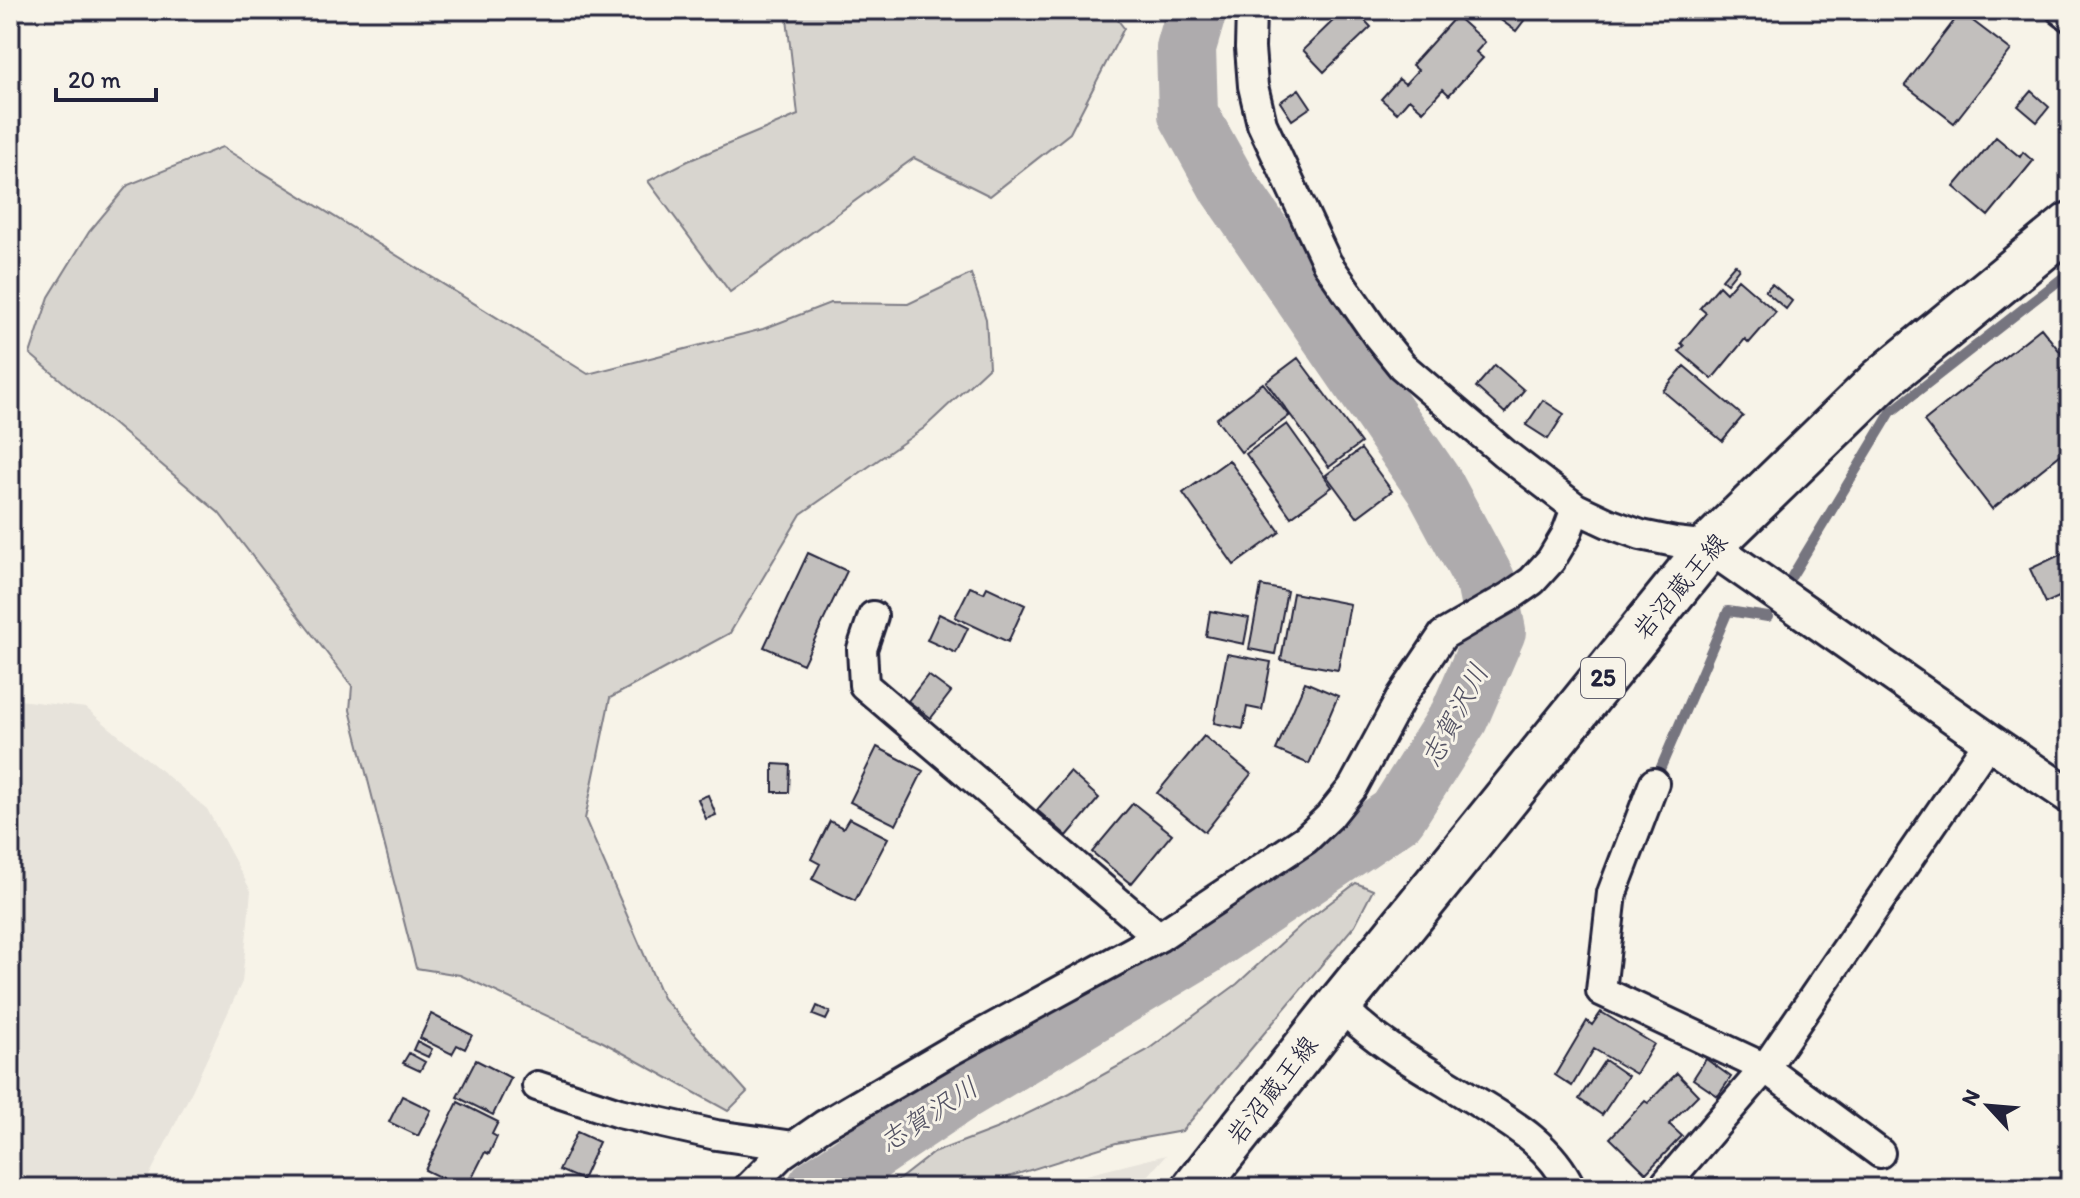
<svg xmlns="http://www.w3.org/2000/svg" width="2080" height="1198" font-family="Itim,'Klee One',sans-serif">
	<rect width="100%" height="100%" fill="#f7f3e8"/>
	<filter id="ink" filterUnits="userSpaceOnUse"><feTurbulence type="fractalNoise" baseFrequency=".0125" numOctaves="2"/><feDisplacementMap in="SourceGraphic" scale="16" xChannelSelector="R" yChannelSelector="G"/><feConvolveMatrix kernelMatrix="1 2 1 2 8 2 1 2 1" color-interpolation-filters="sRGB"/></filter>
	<g filter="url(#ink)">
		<!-- built -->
		<path fill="#e7e3db" d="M10,699l76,9 121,101 44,82 -9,91 -49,107 -50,99h-133z
			M1166,1155l-28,33h-103z"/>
		<!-- green -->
		<path fill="#d8d5cf" stroke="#7d7c85" stroke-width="2" d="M786,10h324l14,18 -54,105 -80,63 -76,-38 -184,134 -82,-111 40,-20 110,-46z
			M222,147l366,227 175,-45 67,-26 78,1 63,-30 15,45 3,48 -65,61 -123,86 -71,119 -120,65 -25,121 78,179 84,94 -19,19 -125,-69 -143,-67 -44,-7 -66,-258 2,-24 -133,-173 -189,-159 19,-57 40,-65 39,-47z
			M1356,883l17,7 -18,35 -173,206 -66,12 -143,45h-85l45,-35 65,-25 72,-35 76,-42 91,-67 64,-59z"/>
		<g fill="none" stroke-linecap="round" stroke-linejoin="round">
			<!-- stream -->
			<path stroke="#76747f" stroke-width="10" d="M1792,576l99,-164 179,-140
				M1655,781l73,-170 40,6"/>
			<!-- river -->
			<path stroke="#aeabad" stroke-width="60" d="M817,1188l144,-97 244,-146 192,-130 62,-98 37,-86 -10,-49 -51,-95 -207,-301 -40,-72 -2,-66 11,-38"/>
		</g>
		<!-- building -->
		<path fill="#c2bfbd" stroke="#22223b" stroke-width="2" d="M1344,10h11l16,17 -47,45 -21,-22z
			M1487,10h45l-16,21z
			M1961,12l50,38 -57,73 -49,-38z
			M1456,16l29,26 -9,10 7,6 -34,37 -6,-6 -20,22 -14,-12 -12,14 -16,-14 18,-20 6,5 13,-14 -6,-5z
			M1299,89l12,18 -19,13 -12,-18z
			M2031,91l18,16 -12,15 -19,-16z
			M1996,137l24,20 3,-5 10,9 -45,55 -34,-29z
			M1735,264l4,4 -12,15 -5,-4z
			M1738,279l38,33 -27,31 -4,-4 -33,40 -33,-28 5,-5 -3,-3 25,-30 -6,-5 19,-22 7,7z
			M1772,284l20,17 -6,8 -21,-18z
			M2041,328l29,36v83l-78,62 -68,-88z
			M1298,358l63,85 -32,24 -63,-85z
			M1495,365l29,25 -19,23 -29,-26z
			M1684,366l59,50 -21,25 -59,-50z
			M1263,383l26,33 -48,36 -25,-33z
			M1543,400l21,14 -16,25 -22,-14z
			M1287,424l45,63 -41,30 -45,-63z
			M1361,449l31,42 -35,26 -31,-42z
			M1229,460l51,72 -46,33 -51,-72z
			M2070,550v42l-24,11 -16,-34z
			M808,553l39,18 -44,93 -39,-17z
			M1261,586l26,5 -12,63 -26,-5z
			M970,587l14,6 3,-6 38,18 -17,37 -53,-25z
			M1293,593l57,11 -12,66 -57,-10z
			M1210,611l39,7 -5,26 -38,-8z
			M939,614l29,14 -12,25 -29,-13z
			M1227,654l44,8 -9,48 -15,-3 -4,22 -29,-6z
			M928,675l23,17 -20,26 -23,-17z
			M1305,682l33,14 -29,68 -33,-14z
			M1204,736l47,38 -46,58 -48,-39z
			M877,747l46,24 -27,54 -46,-23z
			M773,764l17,1 -1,27h-16z
			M1070,772l29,26 -32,38 -30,-26z
			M708,795l8,20 -10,4 -8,-20z
			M1133,803l39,31 -41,50 -39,-32z
			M849,818l39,20 -33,63 -43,-22 8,-15 -9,-5 19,-38 13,7z
			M817,1006l13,6 -4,8 -13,-5z
			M1601,1012l53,32 -18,30 -42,-25 -22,37 -17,-11 32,-54 5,4z
			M431,1014l41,21 -7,14 -8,-4 -5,9 -32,-16z
			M10,1036l10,4 -8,20 -2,-1z
			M417,1041l15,8 -4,8 -15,-7z
			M409,1053l16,9 -5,9 -17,-8z
			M1706,1059l25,18 -13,19 -25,-17z
			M476,1060l35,18 -18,37 -36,-18z
			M1605,1060l23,16 -26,39 -23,-16z
			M1677,1073l21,22 -29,29 13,12 -36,37 -36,-35 35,-37 3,2z
			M402,1096l29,14 -13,26 -29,-14z
			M458,1102l40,20 -6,12 5,3 -8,17 -4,-2 -16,32 -6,-3 -3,6 -35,-17z
			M577,1132l22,10 -17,38 -23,-10z"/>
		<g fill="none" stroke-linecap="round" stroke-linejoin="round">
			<defs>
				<path id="minor" d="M1251,10l-1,38 3,38 9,38 65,139 50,72 25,31 102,87 72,55 32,15 33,12 34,7 35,4
					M2061,10l9,7
					M873,616l-11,33 2,36 295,252
					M1654,783l-42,110 -11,98 164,77 115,85
					M1340,1004c7,7 14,16 22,22 30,26 71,48 104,69 42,26 83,47 105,93
					M537,1086l82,27 97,22 78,11
					M748,1188l34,-34 42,-29 128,-75 207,-113 147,-98 23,-22 24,-30 49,-91 41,-61 66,-38 23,-16 19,-21 15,-25 10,-27
					M1662,1188l103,-120 224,-327"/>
				<path id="tertiary" d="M1710,546l279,195 81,55"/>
				<path id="primary" d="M1195,1188l145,-184 370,-458 171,-166 189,-155"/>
			</defs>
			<!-- minor casing -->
			<use href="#minor" stroke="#22223b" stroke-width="34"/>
			<!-- tertiary casing -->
			<use href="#tertiary" stroke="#22223b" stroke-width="40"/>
			<!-- primary casing -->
			<use href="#primary" stroke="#22223b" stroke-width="50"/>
			<!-- minor -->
			<use href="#minor" stroke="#f7f3e8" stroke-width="28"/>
			<!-- tertiary -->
			<use href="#tertiary" stroke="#f7f3e8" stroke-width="34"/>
			<!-- primary -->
			<use href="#primary" stroke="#f7f3e8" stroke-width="44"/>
		</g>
	</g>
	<g text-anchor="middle" stroke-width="6" stroke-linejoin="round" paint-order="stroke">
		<!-- shield labels -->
		<rect fill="#f7f3e8" stroke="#62616f" stroke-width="2" x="1581" y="658" width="44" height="40" rx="6"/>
		<g font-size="24" font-weight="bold" fill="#22223b">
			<text x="1603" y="686">25</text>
		</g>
		<!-- street labels -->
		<g font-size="26" fill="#22223b" stroke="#f7f3e8">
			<text transform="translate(1680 586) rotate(-50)" y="9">岩沼蔵王線</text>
			<text transform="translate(1272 1090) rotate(-52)" y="9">岩沼蔵王線</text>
		</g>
		<!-- water labels -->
		<g font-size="28" font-style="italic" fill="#535263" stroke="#f7f3e8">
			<text transform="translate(1454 715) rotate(-62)" y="10">志賀沢川</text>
			<text transform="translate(928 1114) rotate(-33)" y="10">志賀沢川</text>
		</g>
	</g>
	<!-- margin -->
	<rect width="2080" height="1198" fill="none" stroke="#f7f3e8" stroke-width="40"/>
	<rect x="20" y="20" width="2040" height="1158" fill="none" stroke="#22223b" stroke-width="3" filter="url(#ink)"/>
	<!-- north arrow -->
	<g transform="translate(1988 1106) rotate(296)" stroke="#f7f3e8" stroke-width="6" paint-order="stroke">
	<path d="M0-6L14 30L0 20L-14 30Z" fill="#22223b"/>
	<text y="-12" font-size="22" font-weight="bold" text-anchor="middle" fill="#22223b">N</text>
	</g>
	<!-- scale -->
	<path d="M56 88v12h100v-12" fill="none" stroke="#22223b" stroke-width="4"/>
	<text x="68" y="88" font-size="24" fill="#22223b" stroke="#f7f3e8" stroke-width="6" paint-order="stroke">20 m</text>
</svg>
